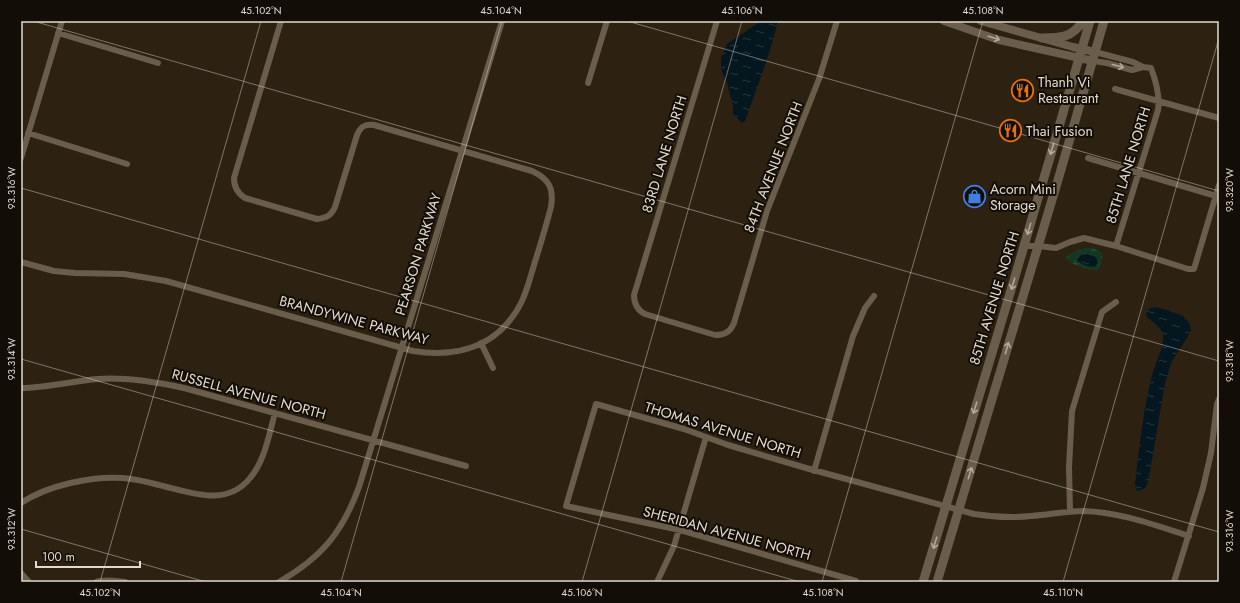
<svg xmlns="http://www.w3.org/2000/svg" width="1240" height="603" font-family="Jost,sans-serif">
	<defs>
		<pattern id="wetland-marsh" width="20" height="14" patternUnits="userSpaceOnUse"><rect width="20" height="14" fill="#133821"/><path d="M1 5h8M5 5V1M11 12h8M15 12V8" fill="none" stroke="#355440"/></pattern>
		<pattern id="water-ripples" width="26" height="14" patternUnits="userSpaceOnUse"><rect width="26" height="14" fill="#04161e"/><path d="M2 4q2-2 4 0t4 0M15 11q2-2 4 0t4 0" fill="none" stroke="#28373e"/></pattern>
	</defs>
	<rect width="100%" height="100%" fill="#2d2212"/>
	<!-- wetland -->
	<path fill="url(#wetland-marsh)" d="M1085,248h7l9,4c3,5 0,13 -3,18 -7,1 -28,-5 -32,-12 5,-6 12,-8 19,-10z"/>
	<!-- water -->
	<path fill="url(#water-ripples)" d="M761,21h17c-8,34 -22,68 -33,101l-3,1 -9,-9v-7l-5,-21 -7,-17v-11l6,-14z
		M1087,254l9,3 2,6 -2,3c-6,2 -15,-1 -19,-6l4,-5z
		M1156,307l11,3 16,6 6,7 2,7 -4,8 -15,23 -7,22 -17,100 -3,5 -6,3 -3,-1 -1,-6c4,-36 8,-73 17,-109 3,-10 13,-31 11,-41 -2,-7 -12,-13 -17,-18l1,-6 4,-2z"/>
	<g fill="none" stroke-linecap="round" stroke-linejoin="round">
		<!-- minor -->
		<path stroke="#6a5d4b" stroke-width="6" d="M717,21l-83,274c0,9 3,15 11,19l70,21c10,0 15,-3 19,-12l33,-112 52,-132 18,-58
			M58,33l100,30
			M1095,52l38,10 10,5 8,1c5,13 9,28 7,42l-42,136
			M1093,61l14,2 25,7 11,-3
			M588,83l19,-62
			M1115,89l104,29
			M28,133l99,31
			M21,158l41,-137
			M1088,158l128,38
			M1024,246h14l18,2 14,-6 14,-4 32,8 72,23h6l25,-84
			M21,262l33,9 21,2 49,1 42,7 247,70c46,7 86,-5 108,-48 6,-12 9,-25 13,-38 6,-19 12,-39 17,-58 3,-19 -2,-28 -19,-36l-158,-46c-9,-1 -13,1 -17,10l-22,72c-4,9 -9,11 -18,12l-72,-21c-8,-5 -11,-11 -11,-20l47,-157
			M481,343l12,25
			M21,388c26,0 51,-7 77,-9 29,-2 58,3 86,9l282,78
			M814,471l39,-135 12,-28 9,-12
			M21,503c27,-18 71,-27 102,-25 12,1 25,4 36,7 31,7 67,23 91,-7 15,-17 19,-44 25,-65
			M1070,511l-1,-44 3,-56 30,-99 14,-10
			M21,573l8,9
			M96,582c9,-3 19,-1 29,0
			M279,582c43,-25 63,-49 80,-95l143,-466
			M657,582l17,-36 32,-109
			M856,582v-1l-176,-51 -114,-24 30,-102 88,25 44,16 78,23 168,46c19,3 38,4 57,2 18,-1 34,-5 52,-5 37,1 71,14 106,25
			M1174,582l29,-94 8,-35 6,-49 2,-5"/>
		<!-- tertiary -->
		<path stroke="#6a5d4b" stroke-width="8" d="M944,21l55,19 94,21
			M981,21l92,26 22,5"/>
		<!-- secondary -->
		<path stroke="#6a5d4b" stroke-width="9" d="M1042,38c18,0 30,0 41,-17
			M923,582l91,-302 76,-259
			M937,582l121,-402 46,-159"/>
	</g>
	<!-- one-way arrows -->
	<defs><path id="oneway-shaft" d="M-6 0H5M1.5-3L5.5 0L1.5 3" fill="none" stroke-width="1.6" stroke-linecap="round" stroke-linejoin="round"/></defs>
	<g stroke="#b2a89b">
		<use href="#oneway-shaft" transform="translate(994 38) rotate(18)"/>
		<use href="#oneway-shaft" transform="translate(1118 66) rotate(15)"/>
		<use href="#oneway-shaft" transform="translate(1052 149) rotate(107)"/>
		<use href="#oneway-shaft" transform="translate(1029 229) rotate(107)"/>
		<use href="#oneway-shaft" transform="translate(1013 284) rotate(107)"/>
		<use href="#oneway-shaft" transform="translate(1007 348) rotate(-74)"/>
		<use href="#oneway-shaft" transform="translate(975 408) rotate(107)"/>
		<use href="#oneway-shaft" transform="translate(970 473) rotate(-73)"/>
		<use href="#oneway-shaft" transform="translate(935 543) rotate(107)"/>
	</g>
	<!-- ticks -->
	<path fill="none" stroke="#e2dad0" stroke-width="1" stroke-opacity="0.45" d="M33,21l1186,340M627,21l592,170M21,188l1198,344M21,359l779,223M21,529l185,53M100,582l161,-561M341,582l161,-561M582,582l160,-561M822,582l161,-561M1063,582l156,-544"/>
	<!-- icons -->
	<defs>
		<symbol id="restaurant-ring" viewBox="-11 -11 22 22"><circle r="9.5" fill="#120d06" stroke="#e8710a" stroke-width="1.5"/><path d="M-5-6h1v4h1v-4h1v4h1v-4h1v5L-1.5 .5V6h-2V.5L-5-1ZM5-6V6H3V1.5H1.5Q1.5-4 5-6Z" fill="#e8710a"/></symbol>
		<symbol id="shop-ring" viewBox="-11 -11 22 22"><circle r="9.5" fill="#120d06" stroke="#3f7fe0" stroke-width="1.5"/><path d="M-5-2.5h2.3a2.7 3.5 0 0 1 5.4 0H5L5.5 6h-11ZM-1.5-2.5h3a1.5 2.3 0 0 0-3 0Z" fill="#3f7fe0"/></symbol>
	</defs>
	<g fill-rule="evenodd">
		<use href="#restaurant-ring" x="1010" y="78" width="25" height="25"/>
		<use href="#restaurant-ring" x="998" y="118" width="25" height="25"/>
		<use href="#shop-ring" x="962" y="184" width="25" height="25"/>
	</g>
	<g text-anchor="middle" stroke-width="4" stroke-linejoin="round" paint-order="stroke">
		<!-- poi labels -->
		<g font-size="14" fill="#e2dad0" stroke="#120d06" text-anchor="start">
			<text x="1038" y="87">Thanh Vi<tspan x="1038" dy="16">Restaurant</tspan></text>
			<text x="1026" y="136">Thai Fusion</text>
			<text x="990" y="194">Acorn Mini<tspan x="990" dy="16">Storage</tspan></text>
		</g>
		<!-- street labels -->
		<g font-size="14" fill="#e2dad0" stroke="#120d06">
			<text transform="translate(664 154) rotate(-73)" y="5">83RD LANE NORTH</text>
			<text transform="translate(1128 165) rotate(-73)" y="5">85TH LANE NORTH</text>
			<text transform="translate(773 167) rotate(-69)" y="5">84TH AVENUE NORTH</text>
			<text transform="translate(418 254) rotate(-73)" y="5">PEARSON PARKWAY</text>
			<text transform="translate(994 298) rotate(-73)" y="5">85TH AVENUE NORTH</text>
			<text transform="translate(354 320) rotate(15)" y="5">BRANDYWINE PARKWAY</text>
			<text transform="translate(249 394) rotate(15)" y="5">RUSSELL AVENUE NORTH</text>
			<text transform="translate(723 430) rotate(17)" y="5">THOMAS AVENUE NORTH</text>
			<text transform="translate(727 533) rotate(15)" y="5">SHERIDAN AVENUE NORTH</text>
		</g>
	</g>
	<!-- border -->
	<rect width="1240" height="603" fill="none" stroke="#120d06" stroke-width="44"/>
	<!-- scale -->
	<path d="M36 561v6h104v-6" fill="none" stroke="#e2dad0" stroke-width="2"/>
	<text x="42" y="561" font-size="12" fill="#e2dad0" stroke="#120d06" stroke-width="3" paint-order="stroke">100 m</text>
	<rect x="22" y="22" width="1196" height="559" fill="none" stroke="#e2dad0" stroke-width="1.5"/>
	<g font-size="10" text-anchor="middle" fill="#e2dad0">
		<text x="261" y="14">45.102°N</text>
		<text x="501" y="14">45.104°N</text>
		<text x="742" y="14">45.106°N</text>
		<text x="983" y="14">45.108°N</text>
		<text transform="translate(11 188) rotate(-90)" y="4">93.316°W</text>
		<text transform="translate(1229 190) rotate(-90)" y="4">93.320°W</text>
		<text transform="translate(11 359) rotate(-90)" y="4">93.314°W</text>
		<text transform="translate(1229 361) rotate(-90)" y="4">93.318°W</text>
		<text transform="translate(11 529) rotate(-90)" y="4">93.312°W</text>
		<text transform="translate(1229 531) rotate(-90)" y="4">93.316°W</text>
		<text x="100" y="596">45.102°N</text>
		<text x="341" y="596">45.104°N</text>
		<text x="582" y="596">45.106°N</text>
		<text x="823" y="596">45.108°N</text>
		<text x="1063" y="596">45.110°N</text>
	</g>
</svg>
